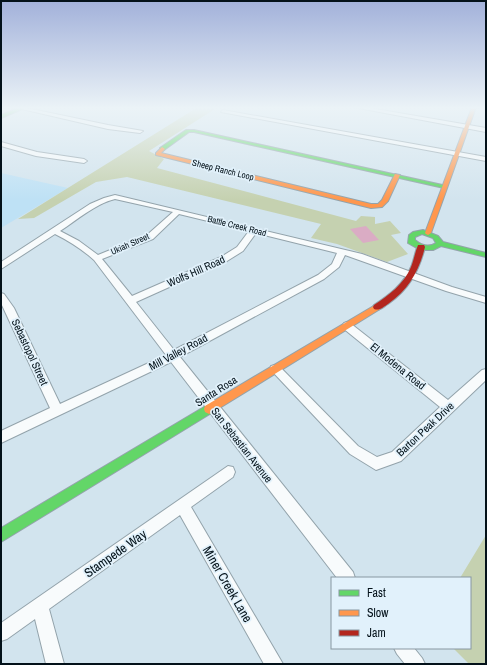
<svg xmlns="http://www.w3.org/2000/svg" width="487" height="665" font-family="'Archivo Narrow',sans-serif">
	<rect width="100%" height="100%" fill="#d2e4ee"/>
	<!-- built -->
	<path fill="#bee1f5" d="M1,173l67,15 -67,40z"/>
	<!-- green -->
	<path fill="#c5d1b0" d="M198,107h20l-69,44 15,8 -7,9 199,53 5,-5 14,1v7l15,-3 11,12 -10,2 17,19 -21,8 -50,-18 -26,-6 10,-14 -194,-47 -31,5 -62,36 -16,1z
		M486,535v129h-17l-16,-16h17v-70h-10z"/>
	<!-- water -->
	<path fill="#daacc4" d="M366,226l13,14 -16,3 -13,-14z"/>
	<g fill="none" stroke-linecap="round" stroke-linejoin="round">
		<defs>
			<path id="street" d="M22,107l86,18 35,6 -3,2 -32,-4 -86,-20z
				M353,107h11l122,21v4z
				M223,110l263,47v4l-265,-49z
				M1,142l36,10 47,7 3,2 -3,2 -48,-7 -35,-10z
				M115,195l247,59 90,33 34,10v6l-40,-12 -101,-36 -6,12 -15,12 -144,78 173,215 2,6h-18l-166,-216 -170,81v-12l49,-23 -49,-105v-10l3,1 10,14 46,96 106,-49 -72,-95c-12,-11 -25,-19 -39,-26l-54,35v-7l89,-58 14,-6zM115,199l58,13 -26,23 -49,20 -19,-14 -19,-10c17,-11 35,-27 55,-32zM179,214l70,17 -12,16 -16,10 -89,39 -30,-37 51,-20zM256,233l81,20 -5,11 -14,11 -144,75 -38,-48 91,-41 16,-10z
				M347,322l3,1 98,77 34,-30 4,-1v11l-85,81 -25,9 -26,-16 -80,-85 1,-3 4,-1 4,1 79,80 19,11 15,-5 48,-45 -96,-78 -2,-3 2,-3z
				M228,466l5,1 2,5 -2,5 -42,30 92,157h-19l-84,-149 -131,94 15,55h-18l-11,-45 -28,20 -6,2v-18z
				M394,648h20l8,10 3,6h-20l-8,-10z"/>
			<path id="fast" d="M21,107h6l-26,11v-3z
				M186,130h8l253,56 -3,2 -250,-56h-5l-25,18h-4v-2z
				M423,230l15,6 5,6 43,11v4l-45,-11 -8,4h-8l-10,-3 -7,-4 1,-8 4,-3zM422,234l11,4 3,5c-8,5 -15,2 -21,-3v-3z
				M209,404l4,2 1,3 -1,3 -212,130v-14z"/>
			<path id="slow" d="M472,107h4l-45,126 -3,2 -2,-1 -1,-1z
				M162,147l3,2 -4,4 210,51h7l4,-4 13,-26 5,1 -12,26 -6,6 -11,1 -215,-53v-2z
				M377,304l4,3 -1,2 -167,103 -4,2 -4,-2 -1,-3 1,-3z"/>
			<path id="jam" d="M418,245h6l1,2c-6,24 -16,42 -37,57 -5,3 -8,7 -14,5l-1,-2 1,-2c15,-10 30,-21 37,-38 3,-7 4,-15 7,-22z"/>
		</defs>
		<!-- street casing -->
		<use href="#street" stroke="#93a3ab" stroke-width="2"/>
		<!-- fast casing -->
		<use href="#fast" stroke="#93a3ab" stroke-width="2"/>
		<!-- slow casing -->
		<use href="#slow" stroke="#93a3ab" stroke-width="2"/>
		<!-- jam casing -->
		<use href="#jam" stroke="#93a3ab" stroke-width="2"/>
		<!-- street -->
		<use href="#street" fill="#f8fbfc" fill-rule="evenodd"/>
		<!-- fast -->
		<use href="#fast" fill="#63d668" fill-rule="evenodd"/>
		<!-- slow -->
		<use href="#slow" fill="#ff974d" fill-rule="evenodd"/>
		<!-- jam -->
		<use href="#jam" fill="#b3261e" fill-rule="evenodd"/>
	</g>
	<!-- sky -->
	<linearGradient id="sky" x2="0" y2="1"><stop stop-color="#a2b1da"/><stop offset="0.54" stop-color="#ebf3f7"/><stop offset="1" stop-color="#ebf3f7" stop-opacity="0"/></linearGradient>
	<rect width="487" height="200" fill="url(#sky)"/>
	<g text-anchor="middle" stroke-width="3.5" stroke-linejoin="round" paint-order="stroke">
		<!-- far-street labels -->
		<g font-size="9" fill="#031119" stroke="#e1f1fb">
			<text transform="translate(223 170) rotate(14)" y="3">Sheep Ranch Loop</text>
			<text transform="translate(237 226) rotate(14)" y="3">Battle Creek Road</text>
			<text transform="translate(130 244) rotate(-24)" y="3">Ukiah Street</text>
		</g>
		<!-- street labels -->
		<g font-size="11" fill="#031119" stroke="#e1f1fb">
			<text transform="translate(196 271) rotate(-24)" y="4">Wolfs Hill Road</text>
			<text transform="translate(30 352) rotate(65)" y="4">Sebastopol Street</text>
			<text transform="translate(178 352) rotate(-28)" y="4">Mill Valley Road</text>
			<text transform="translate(398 366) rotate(39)" y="4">El Modena Road</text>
			<text transform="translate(216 391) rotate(-32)" y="4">Santa Rosa</text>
			<text transform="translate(425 429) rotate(-43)" y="4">Barton Peak Drive</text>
			<text transform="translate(242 445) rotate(52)" y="4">San Sebastian Avenue</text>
		</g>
		<!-- near-street labels -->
		<g font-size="13" fill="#031119" stroke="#e1f1fb">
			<text transform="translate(115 553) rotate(-35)" y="5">Stampede Way</text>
			<text transform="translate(228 584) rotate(60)" y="5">Miner Creek Lane</text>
		</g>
	</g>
	<!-- border -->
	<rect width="487" height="665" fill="none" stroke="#031119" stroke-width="4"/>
	<!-- legend -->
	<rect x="331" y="577" width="140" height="72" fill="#e1f1fb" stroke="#8897a1"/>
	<rect x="339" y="590" width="20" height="6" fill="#63d668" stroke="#8897a1"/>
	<text x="367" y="597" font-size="12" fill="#031119">Fast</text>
	<rect x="339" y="610" width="20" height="6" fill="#ff974d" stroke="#8897a1"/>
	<text x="367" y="617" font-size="12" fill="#031119">Slow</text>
	<rect x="339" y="630" width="20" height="6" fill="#b3261e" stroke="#8897a1"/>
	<text x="367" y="637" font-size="12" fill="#031119">Jam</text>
</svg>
